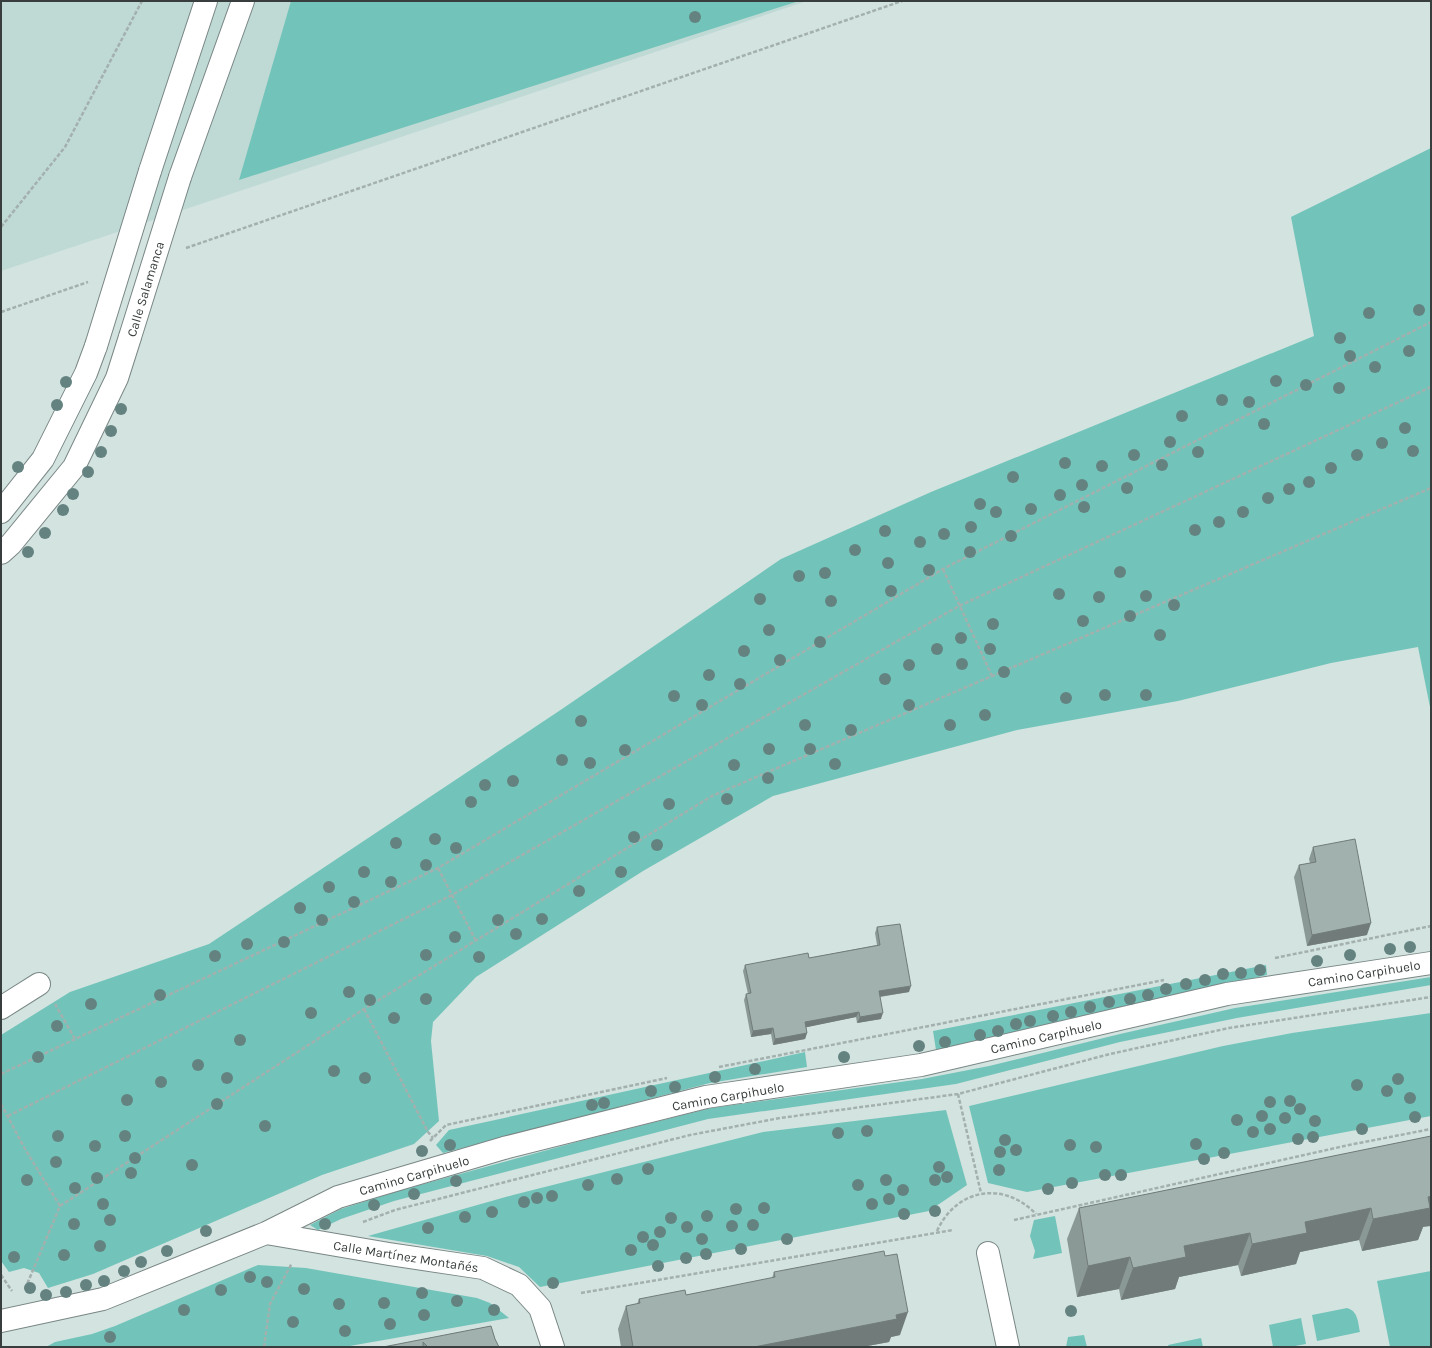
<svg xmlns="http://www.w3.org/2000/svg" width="1432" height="1348" font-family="Karla,sans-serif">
	<rect width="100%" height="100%" fill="#d3e3e0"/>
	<!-- built -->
	<path fill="#bfd9d5" d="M1,1h806l-806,270z"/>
	<!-- green -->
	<path fill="#72c4ba" d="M291,1h508l-560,179z
		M1431,148v564l-13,-65 -87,16 -153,38 -161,29 -244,66 -130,75 -167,106 -43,45 -2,19 8,80 -25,23 -92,31 -229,99 -45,14 -9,-15 -15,-5 -15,4 -8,-11v-226l69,-43 139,-48 353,-235 219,-150 150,-67 383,-156 -23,-119z
		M1266,965l1,10 -331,75 -3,-19z
		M1431,977v8l-194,33 -117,24 -164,42 -248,35 -314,82 -53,18 -23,11 -8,-5 31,-16 57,-18 186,-51 127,-32 211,-29 67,-13 131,-32 115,-26z
		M1431,1013v103l-404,76 -39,-9 -19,-77 254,-60 69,-13z
		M805,1052l2,15 -97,16 -267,70 -7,-8 13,-15z
		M946,1110l21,75 -38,26 -389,76 -21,-20 -32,-11 -119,-20 145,-41 250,-63z
		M1055,1216l7,37 -29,6 2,-8 -5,-15 4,-16z
		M258,1265l48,3 171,30 13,5 19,15 -165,29h-298l9,-5 37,-8 23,-8z
		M1431,1271v76h-41l-13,-66z
		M1347,1308c11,3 11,14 13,24l-43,9 -5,-26z
		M1301,1318l5,26 -16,3h-17l-4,-22z
		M1084,1335l3,12h-21l2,-10z
		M1201,1338l2,9h-34l-1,-2z"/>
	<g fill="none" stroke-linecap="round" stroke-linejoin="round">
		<defs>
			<path id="street" d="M1,1008l38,-24
				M266,1233l123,21 94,14 36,17 21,23 13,39
				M988,1253l20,94
				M1,1321l102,-22 163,-66 72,-36 166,-49 202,-51 215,-32 306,-71 204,-31"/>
			<path id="primary" d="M150,171l56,-170
				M180,177l63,-176
				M1,512l42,-53 43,-86 10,-27
				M1,553l10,-9 63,-77 43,-89 13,-41"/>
		</defs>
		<!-- street casing -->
		<use href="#street" stroke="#798785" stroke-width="24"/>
		<!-- primary casing -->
		<use href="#primary" stroke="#798785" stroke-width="24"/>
		<!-- path -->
		<path stroke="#a3b0ae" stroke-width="2.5" stroke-dasharray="4 2" stroke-linecap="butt" d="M1,227l64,-80 77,-146
			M186,248l716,-247
			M1,312l87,-30
			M943,569l49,107
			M438,868l38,73
			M1275,958l156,-32
			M55,1004l20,35
			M364,1009l64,123 5,6
			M719,1067l445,-87
			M1,1074l437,-206 505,-299 488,-247
			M958,1094l23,99
			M1,1104l24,45 35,57
			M8,1116l444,-221 507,-289 472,-219
			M430,1141l16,-16 221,-47
			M1014,1220l335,-75 82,-16
			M363,1222l32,-12 295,-75 90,-17 178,-24 152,-40 119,-26 202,-31
			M937,1231c19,-42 66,-51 99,-17
			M1,1275l11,16
			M25,1289l35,-83 304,-197 348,-213 719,-308
			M581,1293l372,-63
			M264,1347l6,-43 22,-41"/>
		<!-- street -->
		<use href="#street" stroke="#fff" stroke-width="22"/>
		<!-- primary -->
		<use href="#primary" stroke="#fff" stroke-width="22"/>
		<defs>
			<path id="primary-bridge" d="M130,337l50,-160
				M96,346l54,-175"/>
		</defs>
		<!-- primary-bridge casing -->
		<use href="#primary-bridge" stroke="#798785" stroke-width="24" stroke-linecap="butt"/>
		<!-- primary-bridge -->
		<use href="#primary-bridge" stroke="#fff" stroke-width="22"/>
	</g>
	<!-- trees -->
	<g fill="#648380">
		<circle cx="695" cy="17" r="6"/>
		<circle cx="1419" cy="310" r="6"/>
		<circle cx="1369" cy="313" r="6"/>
		<circle cx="1340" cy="338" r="6"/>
		<circle cx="1409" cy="351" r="6"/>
		<circle cx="1350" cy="356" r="6"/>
		<circle cx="1375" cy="367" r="6"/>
		<circle cx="1276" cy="381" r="6"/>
		<circle cx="66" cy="382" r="6"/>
		<circle cx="1306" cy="385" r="6"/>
		<circle cx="1339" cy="388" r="6"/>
		<circle cx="1222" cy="400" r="6"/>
		<circle cx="1249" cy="402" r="6"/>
		<circle cx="57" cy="405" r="6"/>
		<circle cx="121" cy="409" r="6"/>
		<circle cx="1182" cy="416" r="6"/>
		<circle cx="1264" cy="424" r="6"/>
		<circle cx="1405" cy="428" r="6"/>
		<circle cx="111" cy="431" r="6"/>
		<circle cx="1170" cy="442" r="6"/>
		<circle cx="1382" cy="443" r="6"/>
		<circle cx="1413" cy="451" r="6"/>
		<circle cx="101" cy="452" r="6"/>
		<circle cx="1198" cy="452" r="6"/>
		<circle cx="1134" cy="455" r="6"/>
		<circle cx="1357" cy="455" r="6"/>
		<circle cx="1065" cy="463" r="6"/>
		<circle cx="1162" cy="465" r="6"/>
		<circle cx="1102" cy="466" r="6"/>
		<circle cx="18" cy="467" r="6"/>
		<circle cx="1331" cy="468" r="6"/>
		<circle cx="88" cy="472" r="6"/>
		<circle cx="1013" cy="477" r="6"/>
		<circle cx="1309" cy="482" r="6"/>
		<circle cx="1082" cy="485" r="6"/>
		<circle cx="1127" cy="488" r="6"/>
		<circle cx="1289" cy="489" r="6"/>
		<circle cx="73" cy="494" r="6"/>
		<circle cx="1060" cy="495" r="6"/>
		<circle cx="1268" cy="498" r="6"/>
		<circle cx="980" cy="504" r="6"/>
		<circle cx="1084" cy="507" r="6"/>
		<circle cx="1031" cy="509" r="6"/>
		<circle cx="63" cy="510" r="6"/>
		<circle cx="996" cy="512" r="6"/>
		<circle cx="1243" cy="512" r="6"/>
		<circle cx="1219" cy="522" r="6"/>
		<circle cx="971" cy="527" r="6"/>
		<circle cx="1195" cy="530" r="6"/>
		<circle cx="885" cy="531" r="6"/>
		<circle cx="45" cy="533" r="6"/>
		<circle cx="944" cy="534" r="6"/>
		<circle cx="1011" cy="536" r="6"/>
		<circle cx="920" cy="542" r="6"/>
		<circle cx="855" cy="550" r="6"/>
		<circle cx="28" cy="552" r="6"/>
		<circle cx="970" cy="552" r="6"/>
		<circle cx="888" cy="563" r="6"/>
		<circle cx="929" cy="570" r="6"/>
		<circle cx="1120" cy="572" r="6"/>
		<circle cx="825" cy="573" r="6"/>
		<circle cx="799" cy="576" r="6"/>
		<circle cx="891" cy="591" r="6"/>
		<circle cx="1059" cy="594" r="6"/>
		<circle cx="1146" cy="596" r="6"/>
		<circle cx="1099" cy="597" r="6"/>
		<circle cx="760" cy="599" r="6"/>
		<circle cx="831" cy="601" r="6"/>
		<circle cx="1174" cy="605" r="6"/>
		<circle cx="1130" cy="616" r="6"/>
		<circle cx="1083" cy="621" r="6"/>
		<circle cx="993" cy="624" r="6"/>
		<circle cx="769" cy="630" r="6"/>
		<circle cx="1160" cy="635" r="6"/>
		<circle cx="961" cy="638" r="6"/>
		<circle cx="820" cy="642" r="6"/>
		<circle cx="937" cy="649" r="6"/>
		<circle cx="990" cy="649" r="6"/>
		<circle cx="744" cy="651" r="6"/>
		<circle cx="780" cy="660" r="6"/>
		<circle cx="962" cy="664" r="6"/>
		<circle cx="909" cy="665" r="6"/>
		<circle cx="1004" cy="672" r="6"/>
		<circle cx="709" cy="675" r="6"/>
		<circle cx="885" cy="679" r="6"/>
		<circle cx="740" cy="684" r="6"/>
		<circle cx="1105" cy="695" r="6"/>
		<circle cx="1146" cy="695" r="6"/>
		<circle cx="674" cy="696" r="6"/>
		<circle cx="1066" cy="698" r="6"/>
		<circle cx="702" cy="705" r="6"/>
		<circle cx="909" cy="705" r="6"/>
		<circle cx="985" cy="715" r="6"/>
		<circle cx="581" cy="721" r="6"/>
		<circle cx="805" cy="725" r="6"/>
		<circle cx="950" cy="725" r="6"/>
		<circle cx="851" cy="730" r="6"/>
		<circle cx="769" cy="749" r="6"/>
		<circle cx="810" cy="749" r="6"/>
		<circle cx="625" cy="750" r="6"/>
		<circle cx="562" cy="760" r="6"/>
		<circle cx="590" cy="763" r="6"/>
		<circle cx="835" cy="764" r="6"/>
		<circle cx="734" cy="765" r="6"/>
		<circle cx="768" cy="778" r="6"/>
		<circle cx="513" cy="781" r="6"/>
		<circle cx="485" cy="785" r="6"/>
		<circle cx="727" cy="799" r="6"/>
		<circle cx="471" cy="802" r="6"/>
		<circle cx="669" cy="804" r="6"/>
		<circle cx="634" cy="837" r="6"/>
		<circle cx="435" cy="839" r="6"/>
		<circle cx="396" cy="843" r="6"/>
		<circle cx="657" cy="845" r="6"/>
		<circle cx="456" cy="848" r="6"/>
		<circle cx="426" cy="865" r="6"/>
		<circle cx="364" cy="872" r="6"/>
		<circle cx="621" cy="872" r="6"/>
		<circle cx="391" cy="882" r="6"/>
		<circle cx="329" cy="887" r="6"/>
		<circle cx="579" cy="891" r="6"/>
		<circle cx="354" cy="902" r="6"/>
		<circle cx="300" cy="908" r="6"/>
		<circle cx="542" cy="919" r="6"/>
		<circle cx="322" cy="920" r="6"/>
		<circle cx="498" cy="920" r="6"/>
		<circle cx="516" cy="934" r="6"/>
		<circle cx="455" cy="937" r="6"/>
		<circle cx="284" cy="942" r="6"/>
		<circle cx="247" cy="944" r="6"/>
		<circle cx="1410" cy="947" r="6"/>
		<circle cx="1390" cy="949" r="6"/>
		<circle cx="426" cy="955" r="6"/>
		<circle cx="1350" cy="955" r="6"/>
		<circle cx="215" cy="956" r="6"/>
		<circle cx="479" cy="957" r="6"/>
		<circle cx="1317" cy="961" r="6"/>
		<circle cx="1260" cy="970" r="6"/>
		<circle cx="1241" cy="973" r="6"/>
		<circle cx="1223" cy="974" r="6"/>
		<circle cx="1205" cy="980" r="6"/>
		<circle cx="1186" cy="984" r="6"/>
		<circle cx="1166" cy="989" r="6"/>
		<circle cx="349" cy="992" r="6"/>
		<circle cx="160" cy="995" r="6"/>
		<circle cx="1148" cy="995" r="6"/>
		<circle cx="426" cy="999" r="6"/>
		<circle cx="1130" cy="999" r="6"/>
		<circle cx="370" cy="1000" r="6"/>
		<circle cx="1109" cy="1002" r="6"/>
		<circle cx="91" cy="1004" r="6"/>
		<circle cx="1090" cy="1007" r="6"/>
		<circle cx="1071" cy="1012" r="6"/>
		<circle cx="311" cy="1013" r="6"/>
		<circle cx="1053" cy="1016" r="6"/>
		<circle cx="394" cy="1018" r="6"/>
		<circle cx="1030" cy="1021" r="6"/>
		<circle cx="1016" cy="1024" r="6"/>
		<circle cx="57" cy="1026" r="6"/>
		<circle cx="998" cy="1031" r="6"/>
		<circle cx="980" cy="1035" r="6"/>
		<circle cx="240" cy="1040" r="6"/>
		<circle cx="945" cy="1042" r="6"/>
		<circle cx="919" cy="1046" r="6"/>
		<circle cx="38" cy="1057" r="6"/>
		<circle cx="844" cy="1057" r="6"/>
		<circle cx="198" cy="1065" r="6"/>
		<circle cx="755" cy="1069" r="6"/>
		<circle cx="334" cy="1071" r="6"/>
		<circle cx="715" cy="1077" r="6"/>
		<circle cx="227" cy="1078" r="6"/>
		<circle cx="365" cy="1078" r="6"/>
		<circle cx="1398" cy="1079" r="6"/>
		<circle cx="161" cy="1082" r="6"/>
		<circle cx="1357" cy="1085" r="6"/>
		<circle cx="675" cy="1087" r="6"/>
		<circle cx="651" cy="1091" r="6"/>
		<circle cx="1387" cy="1091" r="6"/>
		<circle cx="1410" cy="1098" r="6"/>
		<circle cx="127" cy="1100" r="6"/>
		<circle cx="1290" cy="1101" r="6"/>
		<circle cx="1270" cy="1102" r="6"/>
		<circle cx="604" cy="1103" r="6"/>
		<circle cx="217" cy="1104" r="6"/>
		<circle cx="592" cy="1105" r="6"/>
		<circle cx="1300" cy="1109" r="6"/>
		<circle cx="1262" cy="1116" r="6"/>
		<circle cx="1415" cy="1117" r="6"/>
		<circle cx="1285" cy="1118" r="6"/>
		<circle cx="1237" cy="1120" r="6"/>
		<circle cx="1315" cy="1121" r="6"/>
		<circle cx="265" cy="1126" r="6"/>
		<circle cx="1270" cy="1129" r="6"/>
		<circle cx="1362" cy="1129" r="6"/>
		<circle cx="867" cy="1131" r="6"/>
		<circle cx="1253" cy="1132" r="6"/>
		<circle cx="838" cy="1133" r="6"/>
		<circle cx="58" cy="1136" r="6"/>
		<circle cx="125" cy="1136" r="6"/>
		<circle cx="1313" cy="1137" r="6"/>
		<circle cx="1298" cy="1139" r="6"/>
		<circle cx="1005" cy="1140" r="6"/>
		<circle cx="1196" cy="1144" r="6"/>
		<circle cx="450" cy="1145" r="6"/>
		<circle cx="1070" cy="1145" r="6"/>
		<circle cx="95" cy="1146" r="6"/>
		<circle cx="1096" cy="1147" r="6"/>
		<circle cx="1016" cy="1150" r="6"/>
		<circle cx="422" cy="1151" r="6"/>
		<circle cx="1000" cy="1152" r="6"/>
		<circle cx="1224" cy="1153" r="6"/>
		<circle cx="135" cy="1158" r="6"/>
		<circle cx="1204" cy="1159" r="6"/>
		<circle cx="56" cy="1162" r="6"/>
		<circle cx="192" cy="1165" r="6"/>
		<circle cx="939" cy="1167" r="6"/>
		<circle cx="648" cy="1169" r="6"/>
		<circle cx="999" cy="1170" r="6"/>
		<circle cx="131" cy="1173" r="6"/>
		<circle cx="1105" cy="1175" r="6"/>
		<circle cx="1121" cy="1175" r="6"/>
		<circle cx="947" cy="1177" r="6"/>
		<circle cx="97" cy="1178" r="6"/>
		<circle cx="617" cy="1179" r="6"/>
		<circle cx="27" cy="1180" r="6"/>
		<circle cx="886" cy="1180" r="6"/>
		<circle cx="935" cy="1180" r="6"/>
		<circle cx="456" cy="1181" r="6"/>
		<circle cx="1072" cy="1183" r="6"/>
		<circle cx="588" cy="1185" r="6"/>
		<circle cx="858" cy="1185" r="6"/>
		<circle cx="75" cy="1188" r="6"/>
		<circle cx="1048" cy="1189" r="6"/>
		<circle cx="903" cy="1190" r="6"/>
		<circle cx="414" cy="1194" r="6"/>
		<circle cx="552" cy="1196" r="6"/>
		<circle cx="537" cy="1198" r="6"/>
		<circle cx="889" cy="1199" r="6"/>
		<circle cx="524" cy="1202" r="6"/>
		<circle cx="103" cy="1204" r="6"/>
		<circle cx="872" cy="1204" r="6"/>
		<circle cx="374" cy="1205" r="6"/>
		<circle cx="764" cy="1208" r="6"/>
		<circle cx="736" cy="1209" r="6"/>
		<circle cx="935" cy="1211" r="6"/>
		<circle cx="492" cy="1212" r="6"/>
		<circle cx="904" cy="1214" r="6"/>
		<circle cx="707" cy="1216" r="6"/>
		<circle cx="465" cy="1217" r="6"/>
		<circle cx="671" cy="1218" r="6"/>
		<circle cx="110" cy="1220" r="6"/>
		<circle cx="74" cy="1224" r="6"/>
		<circle cx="325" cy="1224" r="6"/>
		<circle cx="753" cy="1225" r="6"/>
		<circle cx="732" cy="1226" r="6"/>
		<circle cx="687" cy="1227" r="6"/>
		<circle cx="428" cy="1228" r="6"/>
		<circle cx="206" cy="1231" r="6"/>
		<circle cx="660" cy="1232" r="6"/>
		<circle cx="643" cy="1237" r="6"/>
		<circle cx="702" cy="1239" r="6"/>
		<circle cx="787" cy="1239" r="6"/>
		<circle cx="653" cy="1245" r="6"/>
		<circle cx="100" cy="1246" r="6"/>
		<circle cx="741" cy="1249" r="6"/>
		<circle cx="631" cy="1250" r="6"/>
		<circle cx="167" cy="1251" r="6"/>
		<circle cx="706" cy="1254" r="6"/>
		<circle cx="64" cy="1255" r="6"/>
		<circle cx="14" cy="1257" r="6"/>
		<circle cx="686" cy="1258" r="6"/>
		<circle cx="141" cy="1262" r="6"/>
		<circle cx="658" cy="1266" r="6"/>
		<circle cx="124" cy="1271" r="6"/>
		<circle cx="250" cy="1277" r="6"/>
		<circle cx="104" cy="1281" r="6"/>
		<circle cx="267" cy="1282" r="6"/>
		<circle cx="553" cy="1283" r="6"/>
		<circle cx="86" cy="1285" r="6"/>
		<circle cx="30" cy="1288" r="6"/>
		<circle cx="304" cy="1289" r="6"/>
		<circle cx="221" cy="1290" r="6"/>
		<circle cx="66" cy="1292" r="6"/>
		<circle cx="422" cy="1293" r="6"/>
		<circle cx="46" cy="1295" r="6"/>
		<circle cx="457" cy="1301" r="6"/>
		<circle cx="384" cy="1303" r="6"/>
		<circle cx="339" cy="1304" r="6"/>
		<circle cx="184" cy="1310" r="6"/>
		<circle cx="494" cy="1310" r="6"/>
		<circle cx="1071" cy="1311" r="6"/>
		<circle cx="424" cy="1315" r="6"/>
		<circle cx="293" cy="1322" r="6"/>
		<circle cx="390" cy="1324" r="6"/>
		<circle cx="345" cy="1331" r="6"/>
		<circle cx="110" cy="1337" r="6"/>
	</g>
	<!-- wall -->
	<path fill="#8a9896" d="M1313,847l54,88 -60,11 -13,-69 5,-12 11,-2 -1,-4z
		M877,927l32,65 -29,5 1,22 -24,4 -1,-6 -50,10 1,6 -2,6 -32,6 -2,-11 -20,3 -7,-37 2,-6h2l-5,-23 2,-6 64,-7 68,-13 -2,-12z
		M1431,1136l-8,91 -5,13 -56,11 -3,-11 -59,12 -4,12 -55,12 -3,-11 -59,12 -4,12 -54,11 -2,-11 -42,8 -10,-58 12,-31z
		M774,1272l126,63 -9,2 -2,5 -27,5h-241l-3,-18 8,-23 11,-2 2,-5 47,-4 86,-17z
		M491,1326l4,13 4,8h-116z"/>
	<!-- shaded-wall -->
	<path fill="#717c7a" d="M1371,923l-4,12 -60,11 5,-11z
		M911,986l-2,6 -32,5 2,-6z
		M859,1012l-3,5 -53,11 2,-6z
		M883,1013l-2,6 -24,4 3,-6z
		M773,1028l-2,6 -20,3 2,-6z
		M807,1033l-2,6 -32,6 2,-6z
		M1431,1196v30l-8,1 -5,13 -56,11 11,-32 55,-22z
		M1371,1208l-12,32 -59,12 -4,12 -55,12 11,-32 53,-22z
		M1250,1233l-12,32 -59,12 -4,12 -54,11 12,-32 51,-22z
		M1130,1257l-11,32 -42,8 11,-31z
		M908,1312l-8,23 -9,2 -2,5 -27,5h-108z"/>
	<!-- building -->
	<path fill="#a1b1ae" stroke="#717c7a" d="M1355,839l16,84 -59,12 -13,-70 17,-3 -3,-15z
		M900,924l11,62 -32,5 4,22 -23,4 -1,-5 -54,10 2,11 -32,6 -2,-11 -20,3 -7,-37 5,-1 -6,-28 63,-12 1,5 71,-13 -3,-18z
		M1431,1136v60l-3,1 2,11 -57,11 -2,-11 -66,14 2,11 -55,11 -2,-11 -66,13 2,11 -53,11 -3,-11 -42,9 -9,-58z
		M884,1251l1,5 12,-2 11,58 -12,3 1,4 -143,28h-121l-7,-41 14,-3 -1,-4 46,-9 1,5 89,-18 -1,-5z
		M491,1326l4,13 4,8h-71l-5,-5v5h-40z"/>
	<g text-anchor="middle" stroke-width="3.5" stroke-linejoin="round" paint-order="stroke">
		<!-- street labels -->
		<g font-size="13" fill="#383e3d" stroke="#fff">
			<text transform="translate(145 289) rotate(-73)" y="5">Calle Salamanca</text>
			<text transform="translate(1364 973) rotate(-9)" y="5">Camino Carpihuelo</text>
			<text transform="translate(1046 1036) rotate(-13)" y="5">Camino Carpihuelo</text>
			<text transform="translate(728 1096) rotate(-10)" y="5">Camino Carpihuelo</text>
			<text transform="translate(414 1175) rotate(-16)" y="5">Camino Carpihuelo</text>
			<text transform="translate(406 1256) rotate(9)" y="5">Calle Martínez Montañés</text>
		</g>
	</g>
	<!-- border -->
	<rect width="1432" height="1348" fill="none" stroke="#383e3d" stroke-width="4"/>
</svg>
